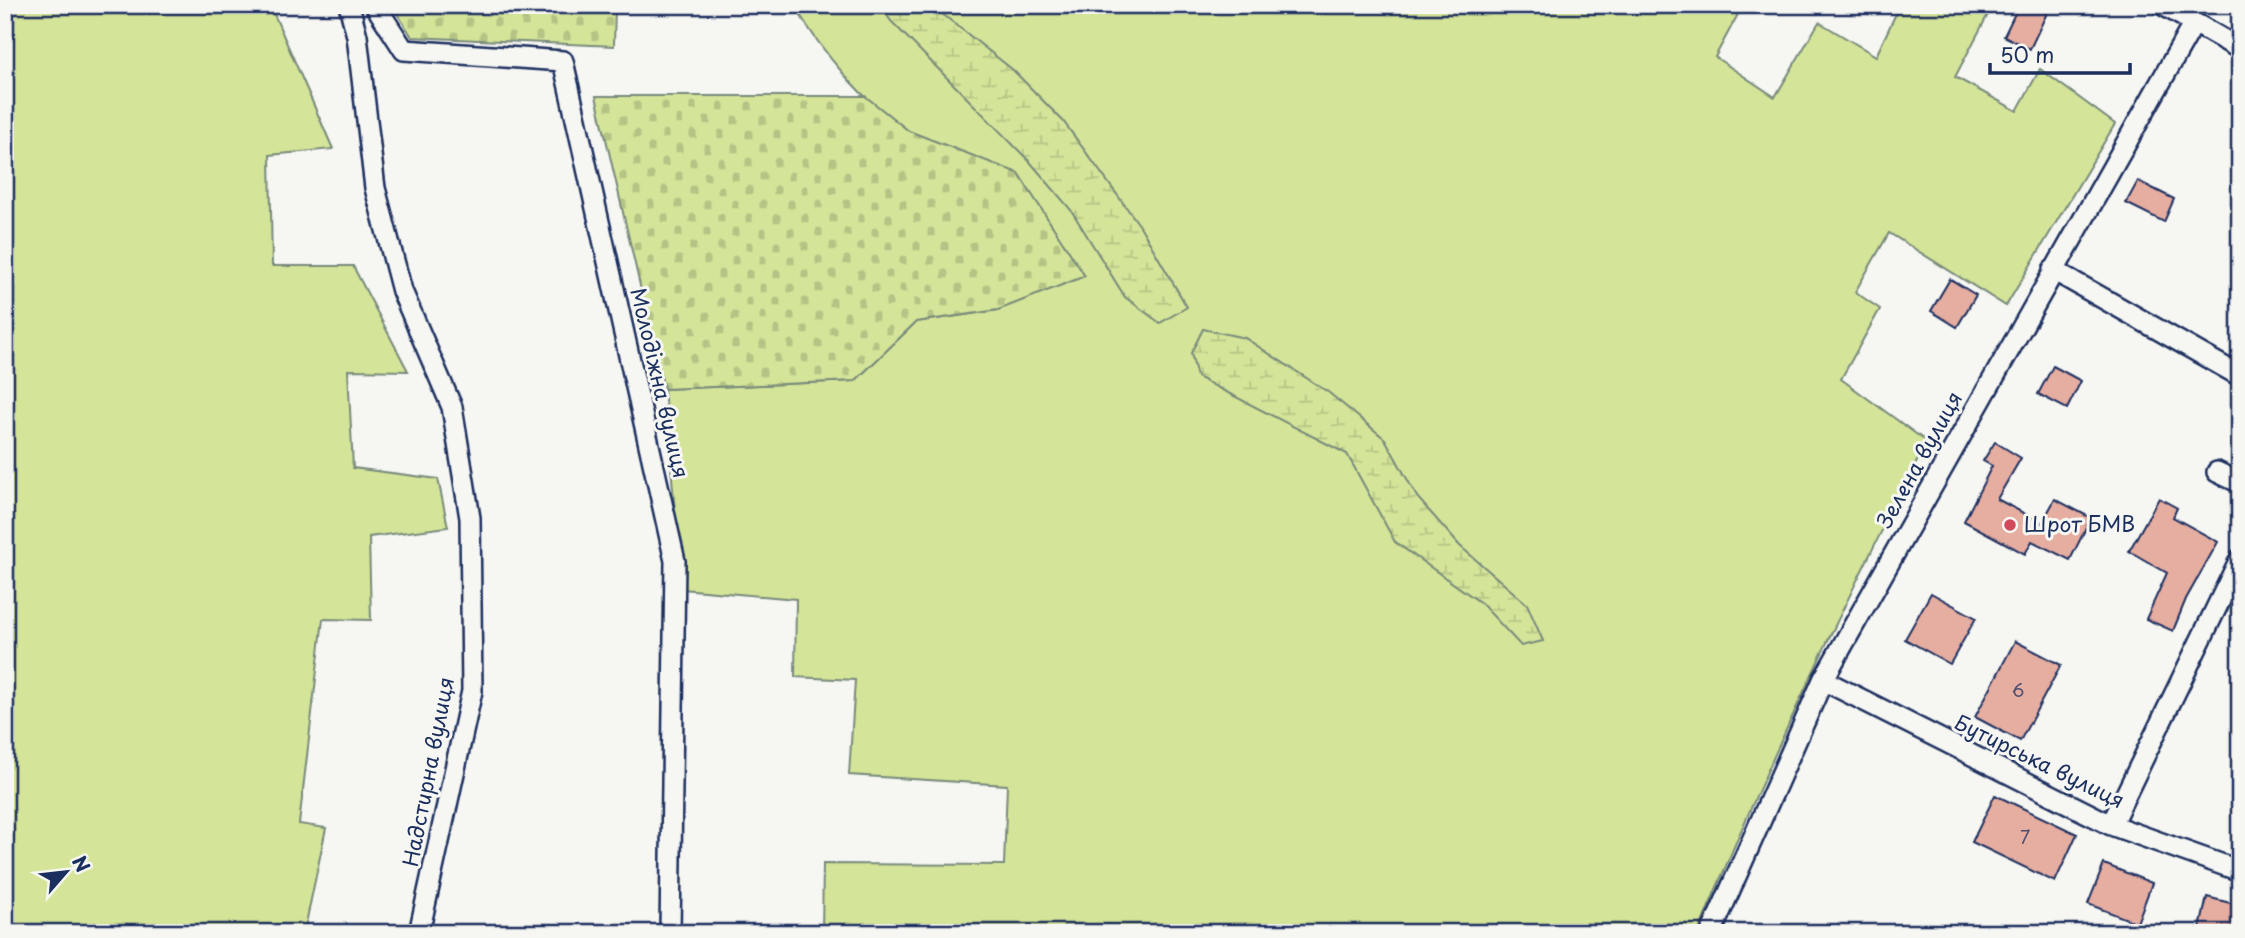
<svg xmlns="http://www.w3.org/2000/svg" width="2245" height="938" font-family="'Playpen Sans',sans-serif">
	<defs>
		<pattern id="wetland-marsh" width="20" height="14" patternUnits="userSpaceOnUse" patternTransform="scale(1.75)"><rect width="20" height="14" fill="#d4e498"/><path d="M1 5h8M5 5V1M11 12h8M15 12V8" fill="none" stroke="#b5c485"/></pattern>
		<pattern id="cemetery-stones" width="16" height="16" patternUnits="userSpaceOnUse" patternTransform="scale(1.75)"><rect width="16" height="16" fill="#d4e498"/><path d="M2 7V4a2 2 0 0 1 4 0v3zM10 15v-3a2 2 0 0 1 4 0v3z" fill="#b5c485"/></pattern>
	</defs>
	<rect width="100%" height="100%" fill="#f6f6f2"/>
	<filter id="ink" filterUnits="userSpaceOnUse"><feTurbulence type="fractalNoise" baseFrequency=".0143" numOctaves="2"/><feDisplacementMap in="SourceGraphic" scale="14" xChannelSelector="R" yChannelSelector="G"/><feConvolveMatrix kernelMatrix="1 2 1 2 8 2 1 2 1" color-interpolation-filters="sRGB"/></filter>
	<g filter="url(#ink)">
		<!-- green -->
		<path fill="#d4e498" stroke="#788a7b" stroke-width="2" d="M5,5h265l63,144 -63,6 2,111h81l55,105 -60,-1 5,98 85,11 10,48 -79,10 2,83 -48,-1 -24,205 27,4 -22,105h-299z
			M794,5h949l-28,52 60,40 44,-75 57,34 24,-51h93l-38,72 62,34 23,-42 75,55 -109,182 -117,-73 -34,59 25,17 -39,70 86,63c-83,160 -161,324 -229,491h-876l1,-69 181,1 3,-80 -158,-10 6,-95 -60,-3 1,-78 -114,-10 -18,-200 191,-8 61,-59 82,-12 20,-137c-31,-11 -83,-26 -110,-42 -46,-29 -86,-79 -114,-126z"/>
		<!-- wetland -->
		<path fill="url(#wetland-marsh)" stroke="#788a7b" stroke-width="2" d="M880,5h51l82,65 50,51 77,105 47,81 -27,16 -35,-26 -54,-87 -40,-47 -140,-142z
			M1203,329l42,9 83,54 57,47 32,58 43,49 67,58 16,37 -22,5 -40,-43 -86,-61 -48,-88 -150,-77 -6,-24z"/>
		<!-- cemetery -->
		<path fill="url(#cemetery-stones)" stroke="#788a7b" stroke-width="2" d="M392,5h223l-1,41 -202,-9z
			M596,96h269l44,35 109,42 67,103 -87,34 -82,12 -61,59 -191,8z"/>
		<!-- building -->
		<path fill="#e6ada1" stroke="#1b2f5e" stroke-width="2" d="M2019,5h12l16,8 -17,36 -26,-13z
			M2138,181l36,18 -10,23 -38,-19z
			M1950,279l26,16 -19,32 -26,-16z
			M2053,366l28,15 -14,28 -29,-15z
			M1995,442l26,16 -24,41 45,24 13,-24 36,19 -21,42 -38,-19 -7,13 -61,-33 28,-55 -9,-5z
			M2159,498l18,10 -4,9 45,25 -32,57 -13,32 -27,-12 21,-46 -38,-22z
			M1931,593l45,25 -26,46 -45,-25z
			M2015,641l46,24 -41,76 -45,-24z
			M1995,795l82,39 -22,48 -83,-40z
			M2104,864l48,19 -15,40 -49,-19z
			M2207,897l31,8 -7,28h-32z"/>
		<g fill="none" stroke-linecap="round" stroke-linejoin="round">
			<defs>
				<path id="minor" d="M349,5l8,31 18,152 27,103 50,116 18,111 2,173 -53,242
					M375,5l29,45 159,11 112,500 -5,372
					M2163,5l77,44
					M2053,270l187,106
					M2217,472l23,11
					M1823,680l288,145 129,46
					M2111,825l129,-266
					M1711,933l112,-253 371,-657"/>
			</defs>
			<!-- minor casing -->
			<use href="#minor" stroke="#1b2f5e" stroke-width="24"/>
			<!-- minor -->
			<use href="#minor" stroke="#f6f6f2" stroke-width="19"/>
		</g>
	</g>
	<!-- markers -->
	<circle fill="#d1495b" stroke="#f6f6f2" stroke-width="2.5" cx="2010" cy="525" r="7"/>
	<g text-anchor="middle" stroke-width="6" stroke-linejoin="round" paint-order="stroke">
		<!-- number labels -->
		<g font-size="18" fill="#4e4e6f">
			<text x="2018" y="697">6</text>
			<text x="2025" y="844">7</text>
		</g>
		<!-- street labels -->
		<g font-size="21" fill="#1b2f5e" stroke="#f6f6f2">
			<text transform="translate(659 383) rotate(77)" y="7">Молодіжна вулиця</text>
			<text transform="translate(1920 460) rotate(-61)" y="7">Зелена вулиця</text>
			<text transform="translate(2039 762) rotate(26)" y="7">Бутирська вулиця</text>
			<text transform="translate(429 772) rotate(-79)" y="7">Надстирна вулиця</text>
		</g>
		<!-- poi labels -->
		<g font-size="21" fill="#1b2f5e" stroke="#f6f6f2" text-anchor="start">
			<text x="2024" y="532">Шрот БМВ</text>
		</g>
	</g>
	<!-- margin -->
	<rect width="2245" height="938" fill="none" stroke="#f6f6f2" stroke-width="28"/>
	<rect x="14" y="14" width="2217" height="910" fill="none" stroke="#1b2f5e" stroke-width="2.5" filter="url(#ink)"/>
	<!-- north arrow -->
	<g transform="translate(66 872) rotate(62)" stroke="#f6f6f2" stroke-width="5" paint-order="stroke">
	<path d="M0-5L12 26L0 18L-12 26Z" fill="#1b2f5e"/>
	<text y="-10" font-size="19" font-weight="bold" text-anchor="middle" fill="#1b2f5e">N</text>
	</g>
	<!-- scale -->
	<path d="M1990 63v10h140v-10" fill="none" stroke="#1b2f5e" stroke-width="3.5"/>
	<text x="2000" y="63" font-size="21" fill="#1b2f5e" stroke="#f6f6f2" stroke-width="5" paint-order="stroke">50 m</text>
</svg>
